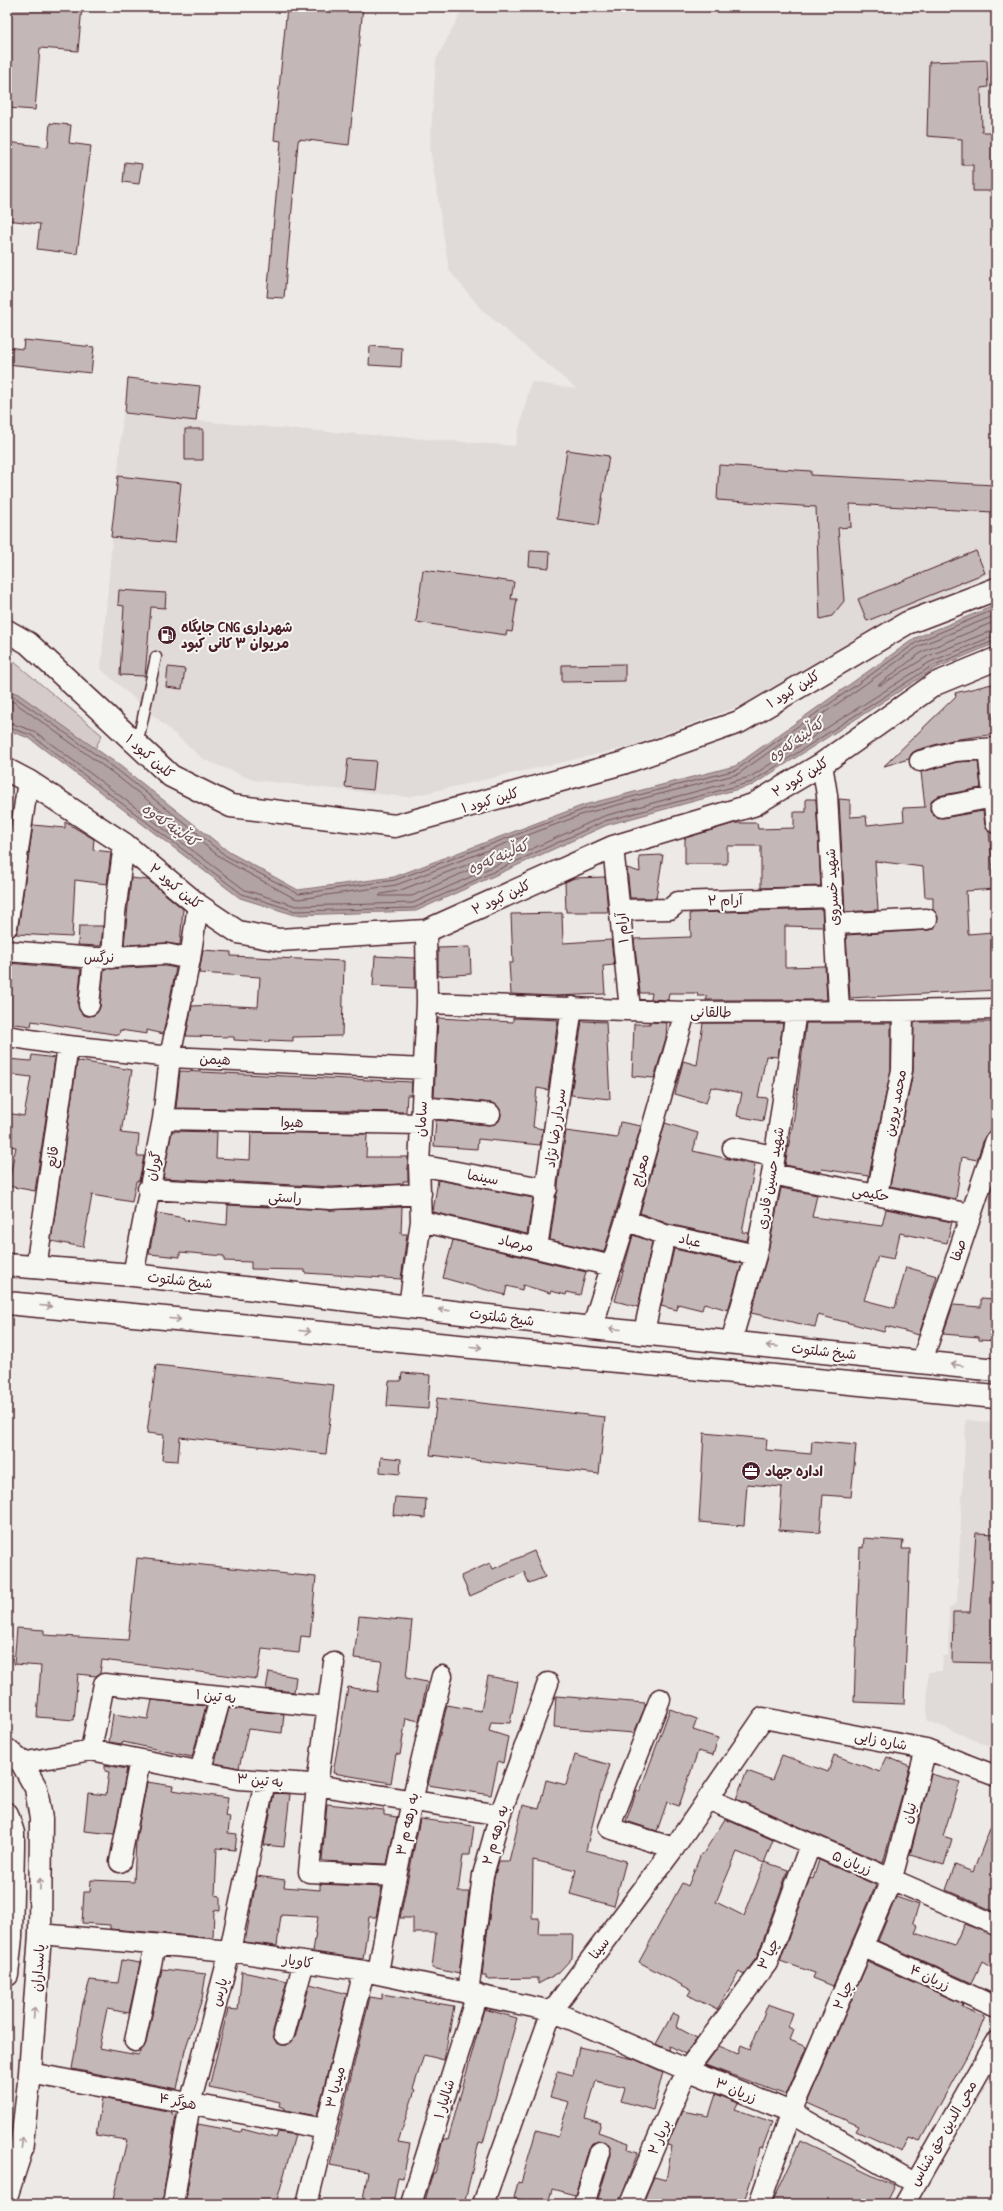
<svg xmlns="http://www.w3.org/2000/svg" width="1003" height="2211" font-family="'Patrick Hand','Playpen Sans Arabic',sans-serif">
	<rect width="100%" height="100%" fill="#ece9e6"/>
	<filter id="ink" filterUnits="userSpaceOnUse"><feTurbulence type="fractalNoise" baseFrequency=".025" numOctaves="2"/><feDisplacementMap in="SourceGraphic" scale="8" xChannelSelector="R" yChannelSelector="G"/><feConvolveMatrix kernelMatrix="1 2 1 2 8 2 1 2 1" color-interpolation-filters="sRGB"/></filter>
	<g filter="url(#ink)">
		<!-- built -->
		<path fill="#e0dad8" d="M464,7h532v564l-111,50 -140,83 -120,44 -217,49 -155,-17 -50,-21 -102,-90 22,-255 156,14 236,18 16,-64 46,7 -95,-79 -33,-40 -19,-122 6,-88z
			M966,1420l30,3v326l-69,-29 1,-48 14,-1 1,-15h5l1,-47 8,-7z"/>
		<!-- green -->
		<path fill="#d4cbca" stroke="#8f757a" d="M7,656l95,79 -7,14 -77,-55 -11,-4z"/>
		<!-- water -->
		<path fill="#b1a2a3" stroke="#886e73" d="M996,605v38l-62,26 -181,116 -146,40 -191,86 -121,4 -55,-17 -211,-160 -22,-8v-40l11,4 101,71 110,87 69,38 96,-13 190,-72 151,-39 180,-128z"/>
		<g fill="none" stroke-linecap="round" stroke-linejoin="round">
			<!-- shore -->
			<path stroke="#73535b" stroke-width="1" d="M996,621l-74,31 -44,33h3l47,-29 68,-27
				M7,695l9,3 100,71 110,87 73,38 96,-14 190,-71 151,-39 181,-128 79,-33
				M7,700l7,2 99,71 111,87 70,38 5,1 97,-14 190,-72 152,-39 181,-128 77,-31
				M7,722l27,9 211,159 51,16 117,-3 191,-87 146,-39 180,-115 66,-27
				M7,727l24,8 211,159 53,17 119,-3 191,-87 147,-39 180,-116 64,-26
				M499,853l2,1 -1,2 -88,40h-33l2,-2 17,-3z"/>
		</g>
		<!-- building -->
		<path fill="#c4b7b7" stroke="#4a1f2b" d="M7,7h75l-4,44 -38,-3 -5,62 -28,-2z
			M287,7h76l-14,138 -50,-6 -1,3 -14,156 -17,-1 14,-156 -7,-1z
			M987,60l1,27 -7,1 1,44h14v59h-23v-26h-11v-26l-35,-3 2,-74z
			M50,123l21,2 -2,18 22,3 -14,108 -40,-5 3,-25 -33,-4v-78l41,5z
			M125,162l17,2 -3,20 -16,-2z
			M24,340l70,7 -3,26 -84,-9v-17l16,2z
			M370,346l32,2 -1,19 -32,-2z
			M128,378l72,8 -4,35 -71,-8z
			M185,429h18v31h-18z
			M567,450l42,6 -11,69 -41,-6z
			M719,465l92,6v4l183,10 -1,27 -143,-8 1,23 -13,1 6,73 -12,15 -12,3 -4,-112 -99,-7z
			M118,476l63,7 -6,60 -64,-6z
			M530,551l20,1 -1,16 -20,-2z
			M976,551l9,22 -118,48 -9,-22z
			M423,570l91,12 -3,17h6l-5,33 -5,-1 -1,4 -90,-13z
			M119,590l47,3 -1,15 -14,-1 -6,69 -25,-1 4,-69 -6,-1z
			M625,664v17l-63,1v-17z
			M168,667l17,2 -3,20 -16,-2z
			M996,683v30l-4,1 4,20 -44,6 -35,10 -5,3 -3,6 -25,7 72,-70 -1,-3z
			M348,759l28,2 -3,29 -28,-3z
			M978,761l3,27 -43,8 -5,3 -3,10 3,6 10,3 40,-7 2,14 4,7 6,57 -29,2 2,43 25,-2 3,58 -146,8 -4,-63 82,-5 6,-1 4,-11 -5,-8v-13h-8l-2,-30 -48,-6 3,49 -33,2 -6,-113 11,1v17l16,-1 1,9 37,-4 -1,-13 22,-1 -4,-35 36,-10z
			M806,799h10l5,87 -60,2v-42h-34v18h-42v-26l50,-15h22l1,6 36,-1v-16h12z
			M65,822l29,17 -1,11 18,2 -4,32 -32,-4 -3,57 -56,-3 2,-5 15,-104 32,3z
			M663,855l-7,43h-26l-3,-30 13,4 -1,-16z
			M605,877l3,35h-42l-1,-30 9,-4z
			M131,878l17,2 35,29 -3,36 -14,-2 -42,2z
			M822,909l1,18 -38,-1v41l40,-1 2,34h-121l1,-4h-9l-1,-3h-28l-1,7 -17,-1 1,-6h-12l-6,-54 57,-2 -1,-24z
			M562,913l1,30 48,-3 3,25 -11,1 2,28 -52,2 -42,-2 -2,-31h4l-2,-49z
			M79,926h24l-2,20 -23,-1z
			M470,947l1,27 -33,2v-28z
			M203,950l28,2v4l113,5 -2,75 -49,1v4l-24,-1v2l-35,-2v-3l-48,-1 6,-30 22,-1 44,2 2,-30 -61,-4z
			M375,956l40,2v30l-42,-2z
			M7,963l74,6 -3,35 4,10 6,2 6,-1 6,-8 4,-38 61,-3 11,2 -13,66 -16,-4v4l-27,-4 -1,5 -87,-14 -1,5 -24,-3z
			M438,1018l75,4v-4l45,2 -10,70 -11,-2 -4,39 10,2 -3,16 -62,-6 -1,10 -43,-3 2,-26 53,5 10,-4 2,-6 -1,-6 -8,-6 -58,-6z
			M582,1021l24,1 4,77 -39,-4z
			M650,1022l17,1 -1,15 -12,40 -22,-2 2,-52h16z
			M914,1022h82v85l-5,23 -6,6 -8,24 -15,-3 -6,42 -66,-13 23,-114z
			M703,1023h80l-5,34 -12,-1 -8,41 9,1 -4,23 -26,-5 5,-23 -31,-6 -5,16 -31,-9 8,-33 14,4z
			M806,1023h85v46l-22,107 -47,-7 -1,3 -36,-7 9,-48z
			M32,1055l23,3 -20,133 -27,-5 8,-39 -9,-1v-33l17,3 7,-39 -24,-3v-15l24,2z
			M80,1061l52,9 -11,63 18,2 -2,21h7l-5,25h-3l-4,21 -40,-7 -9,52 -32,-6 26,-179z
			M180,1071l232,11 -1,13h-4l-1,17 -230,-4z
			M620,1122l21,4 -37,126 -54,-12 16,-109 51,7z
			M665,1123l33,10 -5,18 62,14 -13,67 7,1 -2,8 -79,-17 -28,-11z
			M172,1131l45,1 -1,26 34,2 1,-28 116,2 -1,23h42v24h-5v3l-72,3 -168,-9z
			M438,1180l95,18 -6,36 -94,-22z
			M781,1188l36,7 -5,22 70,9 4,-17 66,13 -5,21 -47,-10 -6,26 -16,-3 -14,44 31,8 11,-41 31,9 -18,59 -33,-9 -2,6 -66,-17 -3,12 -64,-14 16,-56z
			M228,1205l102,5 72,-3 -1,27h6l-6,45 -96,-6v-3l-54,-1v-7l-27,-1v-5l-44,-4v5l-31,-3 8,-41 27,5v2l43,5z
			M633,1235l19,7 -14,65 -23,-6z
			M453,1240l133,32 -6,23 -13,-3 -1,3 -15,-4 -1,2 -27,-8 -1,5 -15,-4 -2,9 -62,-17z
			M674,1249l68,15 -14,46 -24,-7 -2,7 -24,-6 -1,6 -16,-4z
			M981,1298l15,1v42l-17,-1v-3l-36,-3 10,-29 28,2z
			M156,1365l178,20 -8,69 -146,-17 -2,24 -16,-1 2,-25 -17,-2z
			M402,1373l28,2 -2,34 -41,-3 2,-25h12z
			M437,1398l168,19 -6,57 -169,-19z
			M704,1433l63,6 -1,11 45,4 1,-13 44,4 -5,52 -28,-2 -3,38 -41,-3 3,-43 -35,-3 -3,42 -45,-4z
			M381,1457l20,2 -1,15 -20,-2z
			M395,1497l31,2 -1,19 -32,-3z
			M976,1533l20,1v129l-44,-1 1,-50h17z
			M864,1538l39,3 -1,8h8l-6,155 -50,-2 6,-155 3,1z
			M534,1551l11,26 -16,6 -5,-11 -54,24 -9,-20 29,-13 3,6z
			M137,1558l179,19 -6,60 -9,-1 -2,17 -37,-4 -5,30 -155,-19 -2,13 -4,3 -18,-2 -4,46 -37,-3 4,-51 -27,-2 3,-36 27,2v5l84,5z
			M359,1616l53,5 -6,57 21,4 -8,39 -13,-3 -6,37 -4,-1 -5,29 -58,-10 15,-86 29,5 5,-31 -28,-3z
			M269,1672l27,5 -2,15 -28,-3z
			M488,1676l30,6 -8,41 -19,-1 -2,9 19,6 -5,26 -5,-2 -7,34 -63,-10 19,-80 34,6z
			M556,1696l89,7v4l-11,26 -80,-6z
			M152,1700l54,6 -14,51 -69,-15 -1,2 -13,-2 4,-28 35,5z
			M229,1708l55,6 -2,19 -34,-4 -9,39 -24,-5z
			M670,1709l27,10 -4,11 25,8 -5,17 -15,-4 -19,55 -12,-4 -10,29 -31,-10 11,-31 3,1z
			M575,1755l35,10 -10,29 -14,56 40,11 -12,45 -44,-12 6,-24 -43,-10 -1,58h7l-1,16h35l-1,24 -14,15 -20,11v-6l-52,1v-3h-4l12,-99 5,-16h10l14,-56 16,4 7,-29 20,5z
			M782,1755l46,17 6,-17 46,17 7,-15 23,9 -27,97 -147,-64 11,-28 25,9z
			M105,1765l22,4 -13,65 -30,-3 4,-38 18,2 3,-23 -4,-1z
			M931,1774l29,8 -17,54 9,3 -8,26 -34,-10z
			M147,1782l26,4 -1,4 56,8 -3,18 5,1 -2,16 9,1 -2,16 -18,-2 -2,47 5,1v15l-6,-1 -1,28 -103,-9v-4l-28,-2 2,-31h6l1,-12 43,2 2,-42z
			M274,1793l16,1 -6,53 -20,-2z
			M327,1804l57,6v5l13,2 -10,47 -65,-3z
			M995,1816h1v96l-50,-22 9,-25 18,7z
			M420,1819l54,7 -4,29h-7l-5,37h11l-10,82 -27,-6 4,-35h-23v-15h-13z
			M725,1819l48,21 -9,23 -27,-11 -21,50 28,14 21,-54 23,8 -31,87 -13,18 -5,-3 -22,38 -29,-15 3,-5 -52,-28 43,-79 6,3 13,-32h2z
			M819,1860l57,25 -43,101 -20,-8 2,-5 -35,-12 30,-83 3,1z
			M257,1876l28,4 -1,7 36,3v-6l62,3 -6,30h-7l-6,42 -50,-7 5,-35 -37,-2 -4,31 -32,-4z
			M896,1897l23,8 -6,17 5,4 -3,7 39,13 10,-22 32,12v34l-14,-8 -10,21 -94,-42z
			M122,1960l18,3 -11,50 -22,-4 -8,39 39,7 8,-12 16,-74 44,5 -4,25 -17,51 -8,39 -105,-20 11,-66 7,-23 28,3z
			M868,1962l95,42 -1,3 23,10 -9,22 -56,102 -11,-4 -7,15 -46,-21 3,-5 -52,-23z
			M242,1972l45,9 -14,50 3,11 5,3h6l8,-8 15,-53 37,10 -30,122 -33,-6v-2l-5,-2 1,-4 -71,-15 19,-78 10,1z
			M382,1994l72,12 -10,54 -20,-5 -11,34 2,1 -17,52 12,2 -7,34 -5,-1 -5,27h-31l6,-32 -38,-7 40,-168 12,2z
			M768,2004l25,9 -5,14 6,3 -4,10 16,7 -20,48 -81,-30 14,-19 19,8 3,-9 9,4z
			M484,2009l33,9 -34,125 -4,-1 -15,62h-40l9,-31h2l8,-34 5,1z
			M673,2013l6,3 -3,11 21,11 -12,16 -15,-8 -1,4 -13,-6z
			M579,2047l55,12 29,13 -10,38 -32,-9 4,-13 -29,-7 -11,37 16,5 -3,9 31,11 -1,6 10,3 -19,52 -21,-5 13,-44 -2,-11 -6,-3 -11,2 -3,5 -14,47 -23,-6 -4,15h-11l-23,-6 4,-16 3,1 15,-52 22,6 11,-35 -19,-5 8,-26 15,4z
			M716,2094l22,9 -3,6 37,13 -10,27 -3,-1 -6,26 -10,30h-101l12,-27 12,3 6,-34 -5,-1 15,-34 27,5z
			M102,2098l70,14v2l4,1 -14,89h-50l15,-64 -31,-5z
			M198,2124l43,8 1,-3 34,9 2,-6 17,3 -19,69h-91z
			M800,2141l94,45 -9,18h-114z"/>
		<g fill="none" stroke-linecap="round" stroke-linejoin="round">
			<defs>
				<path id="service" d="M137,745l19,-88"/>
				<path id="minor" d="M988,749l8,74
					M920,761l35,-10 41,-3
					M822,764l5,31 12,215
					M941,807l53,-10
					M613,847l17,162
					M620,910l50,-1 8,-7 155,-5
					M835,924l92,-5
					M7,927l21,-146
					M7,951l87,7 72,-4 24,5
					M112,958l3,-45 9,-69
					M427,1003l258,9 218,-1 93,-2
					M89,1005l5,-47
					M7,1036l61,10 102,11 254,12
					M422,1107l68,7
					M163,1119l258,5
					M733,1148l41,8
					M419,1165l128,24
					M772,1174l198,40
					M148,1189l183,10 90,-5
					M877,1194l25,-124 1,-59
					M626,1220l39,15 91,20
					M421,1221l191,45
					M537,1248l35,-241
					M36,1268l32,-222
					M133,1275l30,-156 7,-62 20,-98 8,-54
					M409,1306l12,-85 -2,-56 8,-162 -1,-72
					M592,1328l34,-108 59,-208
					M644,1332l21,-97
					M731,1342l25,-87 16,-81 24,-163
					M922,1361l74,-221
					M334,1663l-17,122 -8,87 87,4
					M660,1699l-51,129 65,20
					M91,1750l13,-66 224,23
					M22,1763l69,-13 147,29 72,5 190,31
					M200,1772l21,-76
					M708,1799l288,126
					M120,1862l20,-102
					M40,1934l190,17 134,20 188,40 135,59 104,42 123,71
					M864,1947l132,60
					M378,1973c17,-100 39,-198 64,-297
					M468,1993l15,-118 17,-60 48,-132
					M284,2034l20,-72
					M135,2041l20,-96
					M30,2073l295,56
					M173,2204l17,-100 40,-153 35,-170
					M307,2204l57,-233
					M411,2204l66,-210
					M483,2204l69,-193 122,-163 89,-130 163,31 70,27
					M584,2204l16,-52
					M630,2204l57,-134 80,-107 43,-118
					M759,2204l32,-92 101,-234 34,-129
					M904,2204l92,-162"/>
				<path id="tertiary" d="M7,631l21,12 143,133 60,30 164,20 228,-63 116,-41 168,-99 89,-34
					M7,770l21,11 96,63 74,61 40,27 41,8 147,-9 187,-84 140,-42 69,-41 113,-80 61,-25"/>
				<path id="secondary" d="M7,1265l126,10 459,53 404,42
					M7,1303l989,94
					M7,1750l15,13 14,25 5,31 -1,115 -10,139 -9,78 -14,43
					M7,1814l6,19v14l-2,90 -4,38"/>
			</defs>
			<!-- service casing -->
			<use href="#service" stroke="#4a1f2b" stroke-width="13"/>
			<!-- minor casing -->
			<use href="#minor" stroke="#4a1f2b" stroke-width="23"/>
			<!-- tertiary casing -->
			<use href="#tertiary" stroke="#4a1f2b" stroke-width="25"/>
			<!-- secondary casing -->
			<use href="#secondary" stroke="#4a1f2b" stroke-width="25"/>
			<!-- service -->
			<use href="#service" stroke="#f6f6f2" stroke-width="10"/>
			<!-- minor -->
			<use href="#minor" stroke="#f6f6f2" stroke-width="20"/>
			<!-- tertiary -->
			<use href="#tertiary" stroke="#f6f6f2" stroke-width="22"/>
			<!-- secondary -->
			<use href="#secondary" stroke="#f6f6f2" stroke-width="22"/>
		</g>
		<!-- one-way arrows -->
		<defs><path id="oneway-shaft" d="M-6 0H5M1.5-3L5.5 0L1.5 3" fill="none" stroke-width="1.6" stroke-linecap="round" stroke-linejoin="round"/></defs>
		<g stroke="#a99598">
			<use href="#oneway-shaft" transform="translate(46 1306) rotate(5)"/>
			<use href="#oneway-shaft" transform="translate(444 1310) rotate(-173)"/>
			<use href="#oneway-shaft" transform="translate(175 1319) rotate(5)"/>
			<use href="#oneway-shaft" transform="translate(615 1329) rotate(-175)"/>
			<use href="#oneway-shaft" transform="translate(305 1331) rotate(5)"/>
			<use href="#oneway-shaft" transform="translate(772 1346) rotate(-174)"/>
			<use href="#oneway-shaft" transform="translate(476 1347) rotate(5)"/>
			<use href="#oneway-shaft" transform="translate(957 1365) rotate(-173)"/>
			<use href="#oneway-shaft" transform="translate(40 1884) rotate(-89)"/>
			<use href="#oneway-shaft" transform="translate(34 2013) rotate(-86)"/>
			<use href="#oneway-shaft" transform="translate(22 2143) rotate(-83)"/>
		</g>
	</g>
	<!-- icons -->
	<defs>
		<symbol id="fuel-disc" viewBox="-11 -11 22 22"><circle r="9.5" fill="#4a1f2b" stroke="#f6f6f2"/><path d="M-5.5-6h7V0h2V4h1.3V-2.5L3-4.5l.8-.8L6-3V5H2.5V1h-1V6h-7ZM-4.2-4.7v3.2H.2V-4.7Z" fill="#fff"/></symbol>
		<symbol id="office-disc" viewBox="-11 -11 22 22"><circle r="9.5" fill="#4a1f2b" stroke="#f6f6f2"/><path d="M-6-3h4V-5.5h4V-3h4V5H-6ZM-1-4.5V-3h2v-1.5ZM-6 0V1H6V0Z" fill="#fff"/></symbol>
	</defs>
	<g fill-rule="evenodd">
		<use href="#fuel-disc" x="156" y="624" width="22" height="22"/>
		<use href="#office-disc" x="740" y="1460" width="22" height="22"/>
	</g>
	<g text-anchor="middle" stroke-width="4" stroke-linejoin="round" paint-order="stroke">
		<!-- poi labels -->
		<g font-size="14" font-weight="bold" fill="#4a1f2b" stroke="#f6f6f2" text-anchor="start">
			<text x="181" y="632">جایگاه CNG شهرداری<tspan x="181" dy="16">مریوان ۳ کانی کبود</tspan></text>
			<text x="765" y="1476">اداره جهاد</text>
		</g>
		<!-- street labels -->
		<g font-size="14" fill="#4a1f2b" stroke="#f6f6f2">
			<text transform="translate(793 689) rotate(-31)" y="5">کلین کبود ۱</text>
			<text transform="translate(150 756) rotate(41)" y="5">کلین کبود ۱</text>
			<text transform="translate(800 777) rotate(-31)" y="5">کلین کبود ۲</text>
			<text transform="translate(490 800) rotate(-16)" y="5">کلین کبود ۱</text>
			<text transform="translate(176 886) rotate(39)" y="5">کلین کبود ۲</text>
			<text transform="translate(832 887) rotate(-93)" y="5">شهید خسروی</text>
			<text transform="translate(501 897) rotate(-25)" y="5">کلین کبود ۲</text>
			<text transform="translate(725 900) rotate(-2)" y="5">آرام ۲</text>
			<text transform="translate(622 928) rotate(-96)" y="5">آرام ۱</text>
			<text transform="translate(99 957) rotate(1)" y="5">نرگس</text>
			<text x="711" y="1017">طالقانی</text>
			<text transform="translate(215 1059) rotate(3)" y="5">هیمن</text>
			<text transform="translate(895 1103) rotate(-79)" y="5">محمد پروین</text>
			<text transform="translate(421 1119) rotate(-87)" y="5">سامان</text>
			<text transform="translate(292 1122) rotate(1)" y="5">هیوا</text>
			<text transform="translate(555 1128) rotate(-82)" y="5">سردار رضا نژاد</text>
			<text transform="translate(52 1157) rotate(-82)" y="5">قانع</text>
			<text transform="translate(153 1166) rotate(-78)" y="5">گوران</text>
			<text transform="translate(640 1170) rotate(-74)" y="5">معراج</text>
			<text transform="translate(483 1177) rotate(11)" y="5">سینما</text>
			<text transform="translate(770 1178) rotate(-80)" y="5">شهید حسین قادری</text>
			<text transform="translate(871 1193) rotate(11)" y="5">حکیمی</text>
			<text transform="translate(285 1197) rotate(3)" y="5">راستی</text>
			<text transform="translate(690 1240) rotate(13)" y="5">عباد</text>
			<text transform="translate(516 1243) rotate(13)" y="5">مرصاد</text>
			<text transform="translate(958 1250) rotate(-72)" y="5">صفا</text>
			<text transform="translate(180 1280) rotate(6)" y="5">شیخ شلتوت</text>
			<text transform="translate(502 1317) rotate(7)" y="5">شیخ شلتوت</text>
			<text transform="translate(824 1351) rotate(6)" y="5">شیخ شلتوت</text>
			<text transform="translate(216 1696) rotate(6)" y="5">به تین ۱</text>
			<text transform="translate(881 1740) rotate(11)" y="5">شاره زایی</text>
			<text transform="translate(260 1780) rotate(5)" y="5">به تین ۳</text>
			<text transform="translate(909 1813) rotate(-75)" y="5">نیان</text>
			<text transform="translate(407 1824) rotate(-78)" y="5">به رهه م ۳</text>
			<text transform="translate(495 1835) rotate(-74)" y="5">به رهه م ۲</text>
			<text transform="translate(852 1862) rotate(22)" y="5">زریان ۵</text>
			<text transform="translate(599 1948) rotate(-53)" y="5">سینا</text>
			<text transform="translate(768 1954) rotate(-64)" y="5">چیا ۳</text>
			<text transform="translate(298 1961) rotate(8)" y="5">کاویار</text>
			<text transform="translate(38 1968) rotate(-86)" y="5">پاسداران</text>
			<text transform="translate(930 1977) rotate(25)" y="5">زریان ۴</text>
			<text transform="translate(219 1992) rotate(-75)" y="5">پارس</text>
			<text transform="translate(843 1995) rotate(-66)" y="5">چیا ۲</text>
			<text transform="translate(335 2087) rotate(-76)" y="5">میدیا ۳</text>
			<text transform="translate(736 2090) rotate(22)" y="5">زریان ۳</text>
			<text transform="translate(444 2099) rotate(-73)" y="5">شالیار ۱</text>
			<text transform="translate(178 2101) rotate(11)" y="5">هوگر ۴</text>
			<text transform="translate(943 2133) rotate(-60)" y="5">محی الدین حق شناس</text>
			<text transform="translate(659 2137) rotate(-67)" y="5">بریار ۲</text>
		</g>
		<!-- water labels -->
		<g font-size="15" font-style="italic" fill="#6e4d55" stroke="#f6f6f2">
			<text transform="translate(796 740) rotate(-35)" y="5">کەڵینەکەوە</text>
			<text transform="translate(170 825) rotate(35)" y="5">کەڵینەکەوە</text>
			<text transform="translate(498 857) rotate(-23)" y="5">کەڵینەکەوە</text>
		</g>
	</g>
	<!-- margin -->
	<rect width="1003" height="2211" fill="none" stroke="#f6f6f2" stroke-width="24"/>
	<rect x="12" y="12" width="979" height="2187" fill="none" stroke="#4a1f2b" stroke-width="1.5" filter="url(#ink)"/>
</svg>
